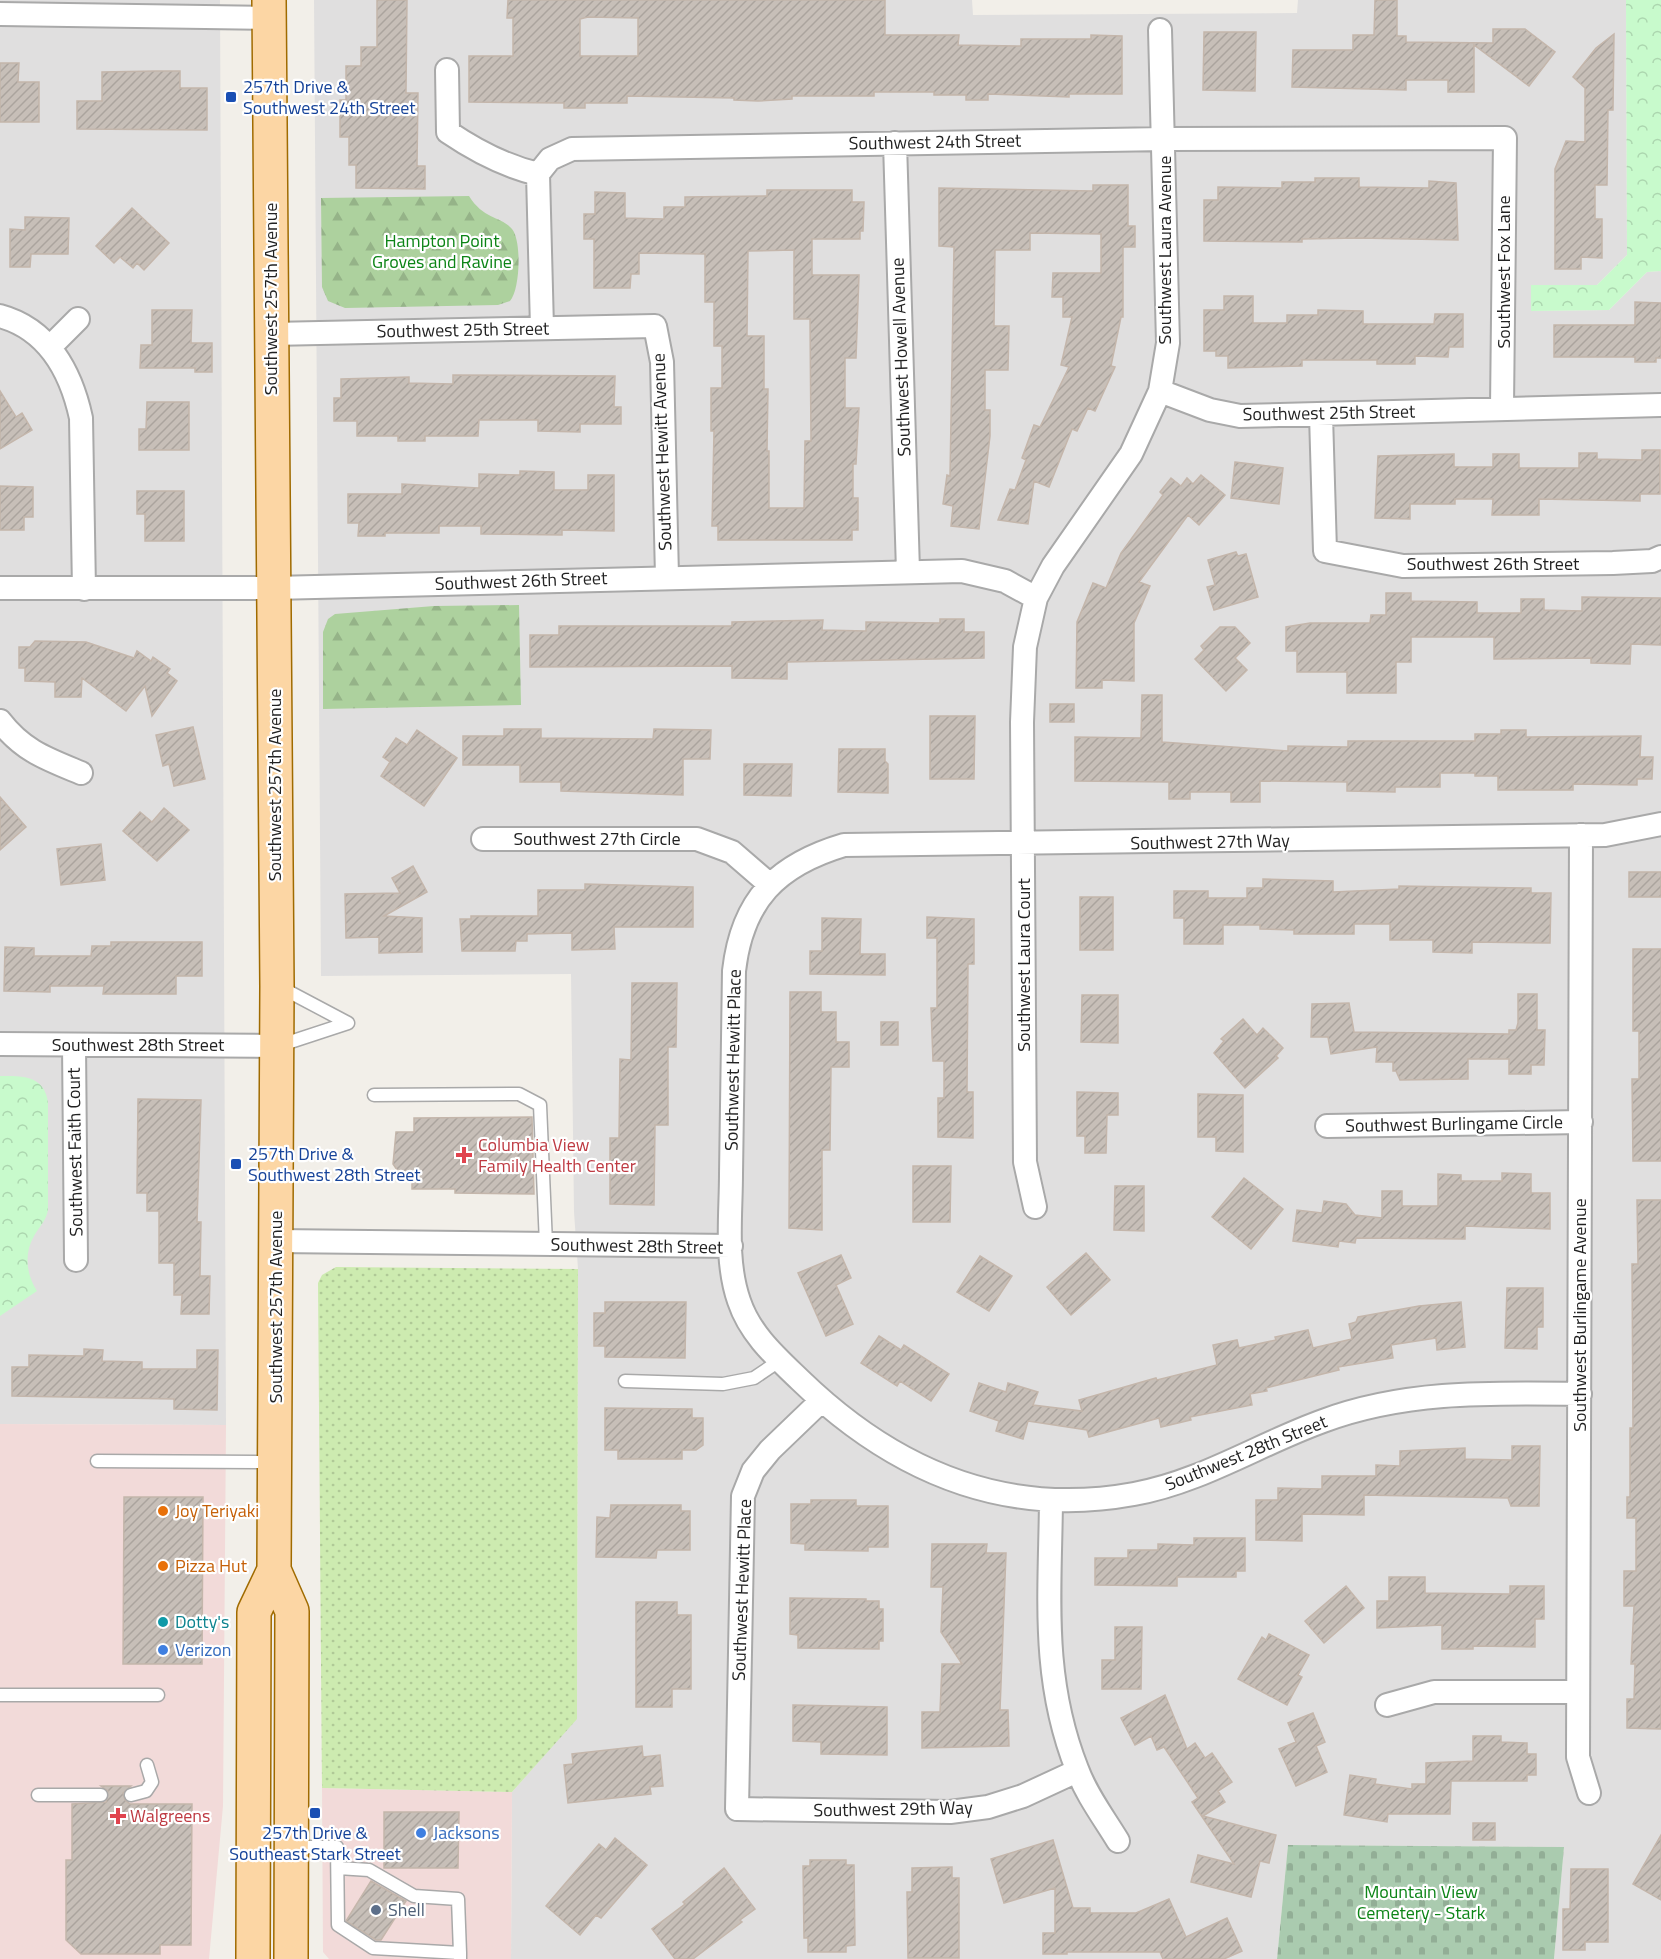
<svg xmlns="http://www.w3.org/2000/svg" width="1661" height="1959" font-family="'Titillium Web',sans-serif">
	<defs>
		<pattern id="grass-dots" width="8" height="8" patternUnits="userSpaceOnUse" patternTransform="scale(1.5)"><rect width="8" height="8" fill="#cdebb0"/><path d="M2 2h.1M6 6h.1" fill="none" stroke="#b0c997" stroke-width="1.8" stroke-linecap="round"/></pattern>
		<pattern id="forest-firs" width="22" height="20" patternUnits="userSpaceOnUse" patternTransform="scale(1.5)"><rect width="22" height="20" fill="#add19e"/><path d="M5 1l3.5 6h-7zM16 11l3.5 6h-7z" fill="#95b388"/></pattern>
		<pattern id="cemetery-stones" width="16" height="16" patternUnits="userSpaceOnUse" patternTransform="scale(1.5)"><rect width="16" height="16" fill="#aacbaf"/><path d="M2 7V4a2 2 0 0 1 4 0v3zM10 15v-3a2 2 0 0 1 4 0v3z" fill="#92ae96"/></pattern>
		<pattern id="park-crowns" width="20" height="18" patternUnits="userSpaceOnUse" patternTransform="scale(1.5)"><rect width="20" height="18" fill="#c8facc"/><path d="M2 6a3 3 0 1 1 6 0M12 15a3 3 0 1 1 6 0" fill="none" stroke="#acd6af"/></pattern>
		<pattern id="building-hatch" width="6" height="6" patternUnits="userSpaceOnUse" patternTransform="scale(1.5)"><rect width="6" height="6" fill="#c7bfb8"/><path d="M-1 1l2-2M0 6l6-6M5 7l2-2" fill="none" stroke="#aba49e"/></pattern>
	</defs>
	<rect width="100%" height="100%" fill="#f2efe9"/>
	<!-- residential -->
	<path fill="#e0dfdf" d="M0,0h220l6,1425 -226,-1z
		M314,0h658l1,15 324,-2 1,-13h328l1,255 -30,30 -66,1v25l78,-1 38,-38 14,-1v1688h-107l10,-112 -276,-2 -11,114h-766l1,-167 65,-74 1,-449 -4,-57 -3,-238 -250,2z"/>
	<!-- commercial -->
	<path fill="#f2dad9" d="M0,1424l226,1 -3,381 -14,153h-209z
		M322,1788l190,4 -1,167h-182l-6,-7z"/>
	<!-- grass -->
	<path fill="url(#grass-dots)" d="M336,1267l242,2 -1,450 -65,73 -190,-4 -4,-505 4,-8z"/>
	<!-- forest -->
	<path fill="url(#forest-firs)" d="M469,196c15,24 32,20 43,33 10,12 8,61 -2,72l-12,4 -153,3 -17,-7 -6,-14 -1,-89z
		M519,605l2,100 -198,4v-77l5,-13 7,-5 99,-8z"/>
	<!-- cemetery -->
	<path fill="url(#cemetery-stones)" d="M1288,1845l276,2 -10,112h-277z"/>
	<!-- park -->
	<path fill="url(#park-crowns)" d="M1626,0h35v271l-14,1 -38,38 -78,1v-26h66l30,-30z
		M0,1076c22,0 44,-1 48,26v108c-2,11 -9,17 -14,26 -10,17 -8,38 3,55l-37,25z"/>
	<!-- building -->
	<path fill="url(#building-hatch)" stroke="#c4b6ab" stroke-width="1.5" fill-rule="evenodd" d="M377,0h30l-1,93h12l-1,73h8v23l-69,-1v-23h-7v-28h-9v-37h6v-34h15v-19h16z
		M508,0h377v35h74l-1,10 63,1v-7h70v-4l31,1v58h-53v3l-81,-3v6h-22v-5h-32v-3h-60v4h-82v3l-34,2 -24,-1v-2l-107,-2v7h-42v5h-21v-5l-95,-1v-46h44v-38h-6zM588,17l50,1v38h-58v-37z
		M1375,0h22v36h9v6l87,1v-14h32l30,23 -26,34 -55,-41v47h-26v-12h-42v10l-114,-3 1,-37h60v-15h21z
		M1204,32h52l-1,59 -52,-1z
		M1614,34l-1,76h-5l-1,75h-12v34h7v39l-21,-1v12h-26v-100l11,-28 19,1v-54l-12,-11 23,-29z
		M0,63h19l-1,19h21v40h-39z
		M155,71h25v17h27v42l-130,-1v-28h25v-29z
		M1315,178h44v9l70,1v-7l27,2 2,57 -99,-2 -57,1v3l-98,-1v-41h14v-13l64,1v-6h33z
		M1093,185h35v41h7v21h-12v70h-2l-10,49 4,1 -20,44 -7,-3 -11,23 -5,-2 -23,58 -15,-6 -6,43 -30,-4 12,-31 5,1 11,-30 -4,-2 12,-33 6,2 29,-60 -8,-2 11,-48h-9v-20h-11l1,-24h48v-39l-71,-1v17h-35l-1,76h15l-1,44h-23v40h5v26l-11,93 -28,-3 2,-20 -10,-2 4,-29 3,1 4,-229 -15,-1v-58l154,3z
		M767,190h85v12h12l-1,29h-3v8h-48v36h47l-3,83h-11v50h14l-3,56h-3v34h5v32h-6v10h-134v-14h-6l2,-95h-3v-43h11v-42h-8v-44h-9v-48l-66,-1v21h-8l-1,14h-36v-49h-10v-25h11v-22l30,1v25l39,1v-12h21v-10l82,-1zM794,250v69h16l1,122h-6l-1,67h-35v-57h-2l1,-62h-4v-53h-17l1,-85z
		M132,208l37,35 -25,27 -7,-7 -4,5 -13,-11 -6,6 -18,-17z
		M25,217l44,1 -1,36h-37l-1,13h-20v-38l15,1z
		M1224,296h29v27h34v-8h31v-5l45,1v13h71l1,-10h28v33h-14l-1,10 -33,-1v8h-38v-4h-75v6l-74,2v-12h-12v-5h-12v-41h20z
		M1635,302l26,1v55h-5v4h-21v-5h-81v-32h81z
		M152,310h40l-1,33h21v29h-17v-4h-55l1,-23h11z
		M453,375l162,1 -1,31h7v17h-41v8l-42,-1v-11h-59l-1,16h-53v5h-27v-5h-41v-15h-23v-23h7v-19l68,-2v6l44,1z
		M0,391l16,26 6,-4 10,17 -32,19z
		M147,402h42v48h-50v-21h7z
		M1642,450h18v44h-20v7l-101,-2v16h-47l1,-16h-38v5h-45v15l-35,-1 3,-62 76,-2v13h39v-13h26v14h60v-15h18v6l45,1z
		M1235,462l48,6 -4,36 -48,-6z
		M520,471l34,1v18h34v-15h26v56l-52,-1v5l-81,-1v-8h-42v7h-54v3h-27l1,-13h-11v-29h54v-10l77,4v-14l41,1z
		M1201,475l24,20 -26,30 -11,-10 -49,67 11,4 -16,37v58l-32,-1v8h-26l1,-66 16,-39 13,5 15,-35 42,-58 -3,-3 11,-14 10,8 6,-8 6,6z
		M0,486l33,1v30h-9v13h-24z
		M137,491h47v50h-39v-27h-8z
		M1236,552l2,4 8,-2 12,43 -44,13 -7,-23 8,-2 -7,-25z
		M1386,593h25v8l66,1v11h44v-14h23v11l38,1v-14l79,1v47l-30,-1 -1,20 -39,-1v-5l-97,1v-22h-83v25h-15v31h-49v-21h-50v-21h-11v-24l24,-4h60l1,-8h15z
		M940,619h24v13h20v26l-197,4v17l-55,-1v-12l-202,1v-32h29v-9h173v-4l91,-2 -1,10 44,1v-9l74,1z
		M1220,627h15l15,16 -15,15 12,12 -21,21 -31,-32 9,-9 -3,-4z
		M35,641l51,1 48,16 3,-7 14,10 2,-4 17,12 -3,4 10,8 -25,35 -7,-30 -19,25 -44,-33 -1,19h-26v-15l-30,-1v-13h-6v-21h11z
		M1142,695h20v47l126,9v-5l60,1v-6h127v-7h26v-4h25v7l115,-1 -1,21h13l-1,22h-15v6l-64,-1v6h-75v-14h-23v-3h-35v14h-45v5l-48,-1v-9l-87,-1v21h-29v-10h-41v7h-21v-17l-94,-1v-44l66,1z
		M1050,704h24v18h-24z
		M930,716h45l-1,63h-44z
		M193,727l12,52 -31,7 -5,-22 -6,2 -7,-31z
		M504,729h37v9l112,1 1,-10 57,1 -1,29h-27v36l-122,-4v-9h-41v-17h-57v-29h41z
		M417,730l40,28 -33,48 -43,-30 9,-14 -7,-5 13,-19 11,7z
		M839,749h46v12l3,3v29l-50,-1z
		M744,764h48l-1,32 -47,-1z
		M0,797l26,30 -26,23z
		M164,808l25,22 -32,31 -34,-30 17,-19 12,10z
		M101,844l4,36 -44,5 -4,-36z
		M413,866l14,26 -43,24 38,2v34l-43,1v-16l-33,1 -1,-44 55,-1 -8,-15z
		M1629,872h32v25h-32z
		M1263,879l70,2v11l66,-3v-3l132,2v5h20l-1,50 -78,-1v11l-39,-1v-12h-43v-16h-36v10h-60v-4l-34,-1v-4h-37v19h-39v-26h-10v-27h34v7h39v-10h16z
		M585,884l108,3v40h-79l1,22 -43,1v-17l-45,1v7h-11l-1,10h-53l-2,-32h11v-3h67v-26h47z
		M1080,897h33v53h-33z
		M927,917l47,2v45h-6l-1,128h6v46l-35,-1v-39h6v-37h-11l-2,-53h6v-70h-10z
		M822,918l39,1 -1,35h25v21l-75,-1v-23h12z
		M111,942h91v34h-26v18h-73l1,-8h-54v6l-46,-1 1,-44 29,1v8h57l1,-10h19z
		M1633,949h28v212h-28l-1,-82h7v-48h-6z
		M632,983h45l-1,64h-8v78h-13l-1,80 -44,-1v-66h9l1,-79 11,1z
		M790,992h31v20h15v30h13v25h-18l-1,83h-8v80l-33,-2z
		M1518,994h19v36h8l-1,35h-13v9h-22v-15h-41v20l-68,1 -4,-9h-3v-9h-17l1,-15 -46,7 -3,-17h-17l1,-33 37,-1 5,29 155,2v-4h7l2,-7z
		M1082,995h36v48l-37,-1z
		M1243,1019l14,16 6,-7 20,20 -7,8 2,2 -33,30 -31,-35 10,-12 -3,-2z
		M881,1022h17v23h-17z
		M1077,1092l41,1v22h-11l-1,38h-21v-17h-8z
		M1198,1094l45,1v57l-27,-1v-14h-18z
		M138,1099l63,1 -4,122h4l-1,54h10l-1,38h-28l1,-19h-8v-32h-15v-52h-12v-18h-10z
		M532,1117l2,77 -79,-1v-4h-43v-12h-10l-9,-13 3,-32h18v-14z
		M913,1166h38l-1,56h-37z
		M1502,1173l29,1v19h19v36l-85,-3v13l-109,-1 -1,5 -16,-2 -1,6 -45,-6 4,-31 25,3 2,-12 22,3 9,11 27,3v-27h20v15h36v-32l23,1v6h41z
		M1244,1178l39,31 -32,40 -39,-32z
		M1115,1186h29v45l-30,-1z
		M1637,1200h24v529l-34,-1v-29h7l1,-35h-4l3,-58h-10v-35h12v-53h-9v-21h3v-69h3l-1,-164h6z
		M1086,1253l24,27 -39,35 -24,-28z
		M841,1255l10,23 -15,7 17,39 -27,12 -28,-63z
		M980,1256l32,20 -23,35 -32,-19z
		M1507,1288h36v39h-6v22l-32,-1z
		M605,1302h81l-1,56 -80,-1v-11h-11v-33h11z
		M1461,1302l4,45 -28,3 -1,-12 -45,7 2,13 -55,9 1,3 -73,18 1,3 -17,3 2,11 -62,12 1,3 -30,7 -2,-9 -70,19 -2,-7 -59,-9 -5,18 -27,-8 3,-10 -29,-10 9,-28 27,9 2,-9 30,9 -5,13 49,6 -3,-11 77,-22 1,2 60,-15 -4,-20 24,-5 2,8 37,-8 -1,-3 33,-7 5,18 39,-9 -3,-15 7,-2 2,-5 61,-11z
		M879,1336l22,14 3,-5 45,29 -18,27 -31,-20 -3,5 -36,-23z
		M84,1349l19,1 -1,11 40,1v7h55v-19h21l-1,60 -43,-1v-10l-162,-3v-29h17v-12l55,1z
		M605,1408l87,1v9h11v27l-7,5h-14v9h-64v-9h-13z
		M1512,1446h28l-1,60h-28l-3,-8 -144,-3v20l-62,-1v27l-46,-1v-40h22v-12l44,1v-13h54v-11l24,1v-15l65,-3v11l47,1z
		M124,1497h79l-1,167h-79z
		M811,1500h45v6h32v41h-20v4l-63,-1v-6l-14,-1v-39h20z
		M611,1505h70v6h9v39h-33l-1,8 -60,-1 1,-40 13,1z
		M1194,1538h51v33h-9v6h-59v9l-82,-1v-27h33v-8h30v-6l36,1z
		M932,1544h55l-1,9h20l-6,157h8l1,36 -87,2v-36h18l2,-48h20l-21,-32 2,-45h-12z
		M1389,1577h36v16l85,1v-8h34v33h-9v28l-62,-1v3h-31v-24l-65,3v-27h12z
		M1346,1586l18,22 -40,35 -19,-22z
		M790,1598l76,1v2h13v8h4v32h-4v8l-81,-1v-13l-8,-1z
		M636,1602h41v13h14v74h-19v18h-36z
		M1115,1627h27l-1,62h-39v-29h13z
		M1269,1634l40,21 -11,20 4,2 -15,28 -49,-26 24,-42 4,3z
		M1165,1695l22,54 8,-6 10,15 7,-5 20,29 -14,9 7,11 -22,14 73,19 -7,28 -9,-2 -9,36 -60,-15 7,-27 36,9 -42,-62 6,-4 -34,-51 -7,3 -6,-14 -16,9 -14,-27z
		M793,1705l94,2v48l-66,-1v-12l-28,-1z
		M1313,1713l12,29 -9,4 11,26 -31,14 -17,-37 17,-7 -8,-19z
		M1473,1736h28v6l26,1v11h9v21h-9v6h-76l-1,33h-62l-1,8 -43,-7 6,-40 26,4 -1,5 37,5v-5h14v-21l47,-2z
		M642,1746l1,11 17,-2 3,31 -13,1 1,7 -83,9 -4,-38 9,-1 -1,-10z
		M101,1786h30l-8,7 2,7 5,4h62l-1,141h-31v9h-79l-15,-14v-80h6v-56l34,-2 2,-11z
		M384,1812h75l-1,56h-74z
		M1473,1823h22v17h-22z
		M1661,1835v65l-28,-16z
		M615,1838l32,27 -46,53 -5,-3 -16,20 -34,-29 53,-62 7,6z
		M1053,1840l20,68h17v5h46l33,-14 17,38 41,-19 15,33 -18,8h-61l-3,-7h-93v2h-24v-21h12v-45l-51,15 -13,-44z
		M810,1860h36v5h8l1,80 -9,1v6h-38v-14h-4l-1,-72h7z
		M952,1867v11h7v80h-51l-1,-66h5v-24z
		M724,1868l31,41 -15,11 2,2 -49,37h-18l-23,-30 33,-25 -2,-2z
		M1571,1869h37v73h-23v8h-22v-41h7z
		M371,1881l35,20 -25,39h-5l-30,-19z"/>
	<g fill="none" stroke-linecap="round" stroke-linejoin="round">
		<defs>
			<path id="service" d="M280,987l68,36
				M278,1046l70,-23
				M374,1095l145,-1 21,11 6,139
				M625,1381l98,3 31,-6 25,-17
				M97,1461l177,1
				M0,1695h158
				M38,1795h63
				M131,1795l15,-4 6,-9 -5,-17
				M293,1847h44l1,78 35,23 87,5v6
				M338,1868l31,2 45,26 44,3 2,54"/>
			<path id="minor" d="M0,14l270,4
				M447,70l1,62c28,19 56,34 90,42l12,-15 22,-10 593,-10 340,-1 -3,269
				M895,143l13,428
				M538,174l4,154
				M0,316c48,13 71,56 81,102l3,171
				M272,334l383,-8 7,36 5,215
				M50,347l28,-28
				M1160,391l50,19 30,6 421,-11
				M1321,415l4,136 78,15 210,-3 39,-2 9,-4
				M0,588h274l688,-17 43,10 31,17
				M0,721c23,30 47,38 81,52
				M1581,835l-3,922 11,36
				M483,839h214l35,13 37,32
				M0,1044l276,2
				M74,1045l2,215
				M1327,1126l254,-4
				M1035,1207l-10,-45 -3,-440 3,-75 11,-49 17,-32 78,-112 29,-63 8,-48 -8,-313
				M276,1241l455,5
				M1580,1394c-87,-1 -174,-4 -257,27 -64,23 -122,61 -189,73 -131,24 -241,-24 -334,-114 -25,-24 -50,-46 -61,-79 -14,-40 -8,-86 -8,-127 1,-67 2,-135 3,-203 8,-71 43,-106 110,-126l761,-10 56,-11
				M821,1401l-51,49 -17,21 -10,25 -6,313 213,3 38,-5 35,-11 54,-25
				M1051,1501c-1,95 -10,177 26,268 9,25 27,49 41,72
				M1387,1705l47,-13h144"/>
			<path id="primary" d="M269,0l8,986 -3,584 18,41 -1,348
				M253,1959l1,-347 20,-42"/>
		</defs>
		<!-- service casing -->
		<use href="#service" stroke="#a9a9a9" stroke-width="15"/>
		<!-- minor casing -->
		<use href="#minor" stroke="#a9a9a9" stroke-width="26"/>
		<!-- primary casing -->
		<use href="#primary" stroke="#a06b00" stroke-width="36"/>
		<!-- service -->
		<use href="#service" stroke="#fff" stroke-width="12"/>
		<!-- minor -->
		<use href="#minor" stroke="#fff" stroke-width="22"/>
		<!-- primary -->
		<use href="#primary" stroke="#fcd6a4" stroke-width="33"/>
	</g>
	<!-- markers -->
	<g fill="#1a4fb4" stroke="#fff" stroke-width="2">
		<rect x="225" y="91" width="12" height="12" rx="3"/>
		<rect x="230" y="1158" width="12" height="12" rx="3"/>
		<rect x="309" y="1807" width="12" height="12" rx="3"/>
	</g>
	<g fill="#e0444e" stroke="#fff" stroke-width="2">
		<path d="M461 1146h6v6h6v6h-6v6h-6v-6h-6v-6h6z"/>
		<path d="M115 1807h6v6h6v6h-6v6h-6v-6h-6v-6h6z"/>
	</g>
	<g fill="#e8710a" stroke="#fff" stroke-width="2">
		<circle cx="163" cy="1511" r="6"/>
		<circle cx="163" cy="1566" r="6"/>
	</g>
	<circle fill="#0f9aa8" stroke="#fff" stroke-width="2" cx="163" cy="1622" r="6"/>
	<g fill="#3f7fe0" stroke="#fff" stroke-width="2">
		<circle cx="163" cy="1650" r="6"/>
		<circle cx="421" cy="1833" r="6"/>
	</g>
	<circle fill="#5c6f8a" stroke="#fff" stroke-width="2" cx="376" cy="1910" r="6"/>
	<g text-anchor="middle" stroke-width="4.5" stroke-linejoin="round" paint-order="stroke">
		<!-- transit labels -->
		<g font-size="18" fill="#164399" stroke="#fff" text-anchor="start">
			<text x="243" y="93">257th Drive &amp;<tspan x="243" dy="21">Southwest 24th Street</tspan></text>
			<text x="248" y="1160">257th Drive &amp;<tspan x="248" dy="21">Southwest 28th Street</tspan></text>
			<text x="315" y="1839" text-anchor="middle">257th Drive &amp;<tspan x="315" dy="21">Southeast Stark Street</tspan></text>
		</g>
		<!-- street labels -->
		<g font-size="18" fill="#222" stroke="#fff">
			<text transform="translate(935 142) rotate(-1)" y="6">Southwest 24th Street</text>
			<text transform="translate(1165 250) rotate(-90)" y="6">Southwest Laura Avenue</text>
			<text transform="translate(1504 272) rotate(-90)" y="6">Southwest Fox Lane</text>
			<text transform="translate(271 299) rotate(-90)" y="6">Southwest 257th Avenue</text>
			<text transform="translate(463 330) rotate(-1)" y="6">Southwest 25th Street</text>
			<text transform="translate(901 357) rotate(-92)" y="6">Southwest Howell Avenue</text>
			<text transform="translate(1329 413) rotate(-1)" y="6">Southwest 25th Street</text>
			<text transform="translate(662 452) rotate(-92)" y="6">Southwest Hewitt Avenue</text>
			<text x="1493" y="570">Southwest 26th Street</text>
			<text transform="translate(521 581) rotate(-2)" y="6">Southwest 26th Street</text>
			<text transform="translate(275 785) rotate(-90)" y="6">Southwest 257th Avenue</text>
			<text x="597" y="845">Southwest 27th Circle</text>
			<text transform="translate(1210 842) rotate(-1)" y="6">Southwest 27th Way</text>
			<text transform="translate(1024 965) rotate(-90)" y="6">Southwest Laura Court</text>
			<text x="138" y="1051">Southwest 28th Street</text>
			<text transform="translate(733 1060) rotate(-89)" y="6">Southwest Hewitt Place</text>
			<text transform="translate(1454 1124) rotate(-1)" y="6">Southwest Burlingame Circle</text>
			<text transform="translate(75 1152) rotate(-91)" y="6">Southwest Faith Court</text>
			<text transform="translate(637 1246) rotate(1)" y="6">Southwest 28th Street</text>
			<text transform="translate(276 1307) rotate(-90)" y="6">Southwest 257th Avenue</text>
			<text transform="translate(1580 1315) rotate(-90)" y="6">Southwest Burlingame Avenue</text>
			<text transform="translate(1246 1453) rotate(-22)" y="6">Southwest 28th Street</text>
			<text transform="translate(742 1590) rotate(-88)" y="6">Southwest Hewitt Place</text>
			<text transform="translate(893 1809) rotate(-1)" y="6">Southwest 29th Way</text>
		</g>
		<!-- park labels -->
		<g font-size="18" fill="#0c8416" stroke="#fff">
			<text x="442" y="247">Hampton Point<tspan x="442" dy="21">Groves and Ravine</tspan></text>
			<text x="1421" y="1898">Mountain View<tspan x="1421" dy="21">Cemetery - Stark</tspan></text>
		</g>
		<!-- health labels -->
		<g font-size="18" fill="#be3a42" stroke="#fff" text-anchor="start">
			<text x="478" y="1151">Columbia View<tspan x="478" dy="21">Family Health Center</tspan></text>
			<text x="130" y="1822">Walgreens</text>
		</g>
		<!-- food labels -->
		<g font-size="18" fill="#c56008" stroke="#fff" text-anchor="start">
			<text x="175" y="1517">Joy Teriyaki</text>
			<text x="175" y="1572">Pizza Hut</text>
		</g>
		<!-- culture labels -->
		<g font-size="18" fill="#0d838f" stroke="#fff" text-anchor="start">
			<text x="175" y="1628">Dotty's</text>
		</g>
		<!-- shop labels -->
		<g font-size="18" fill="#366cbe" stroke="#fff" text-anchor="start">
			<text x="175" y="1656">Verizon</text>
			<text x="433" y="1839">Jacksons</text>
		</g>
		<!-- service labels -->
		<g font-size="18" fill="#4e5e75" stroke="#fff" text-anchor="start">
			<text x="388" y="1916">Shell</text>
		</g>
	</g>
</svg>
